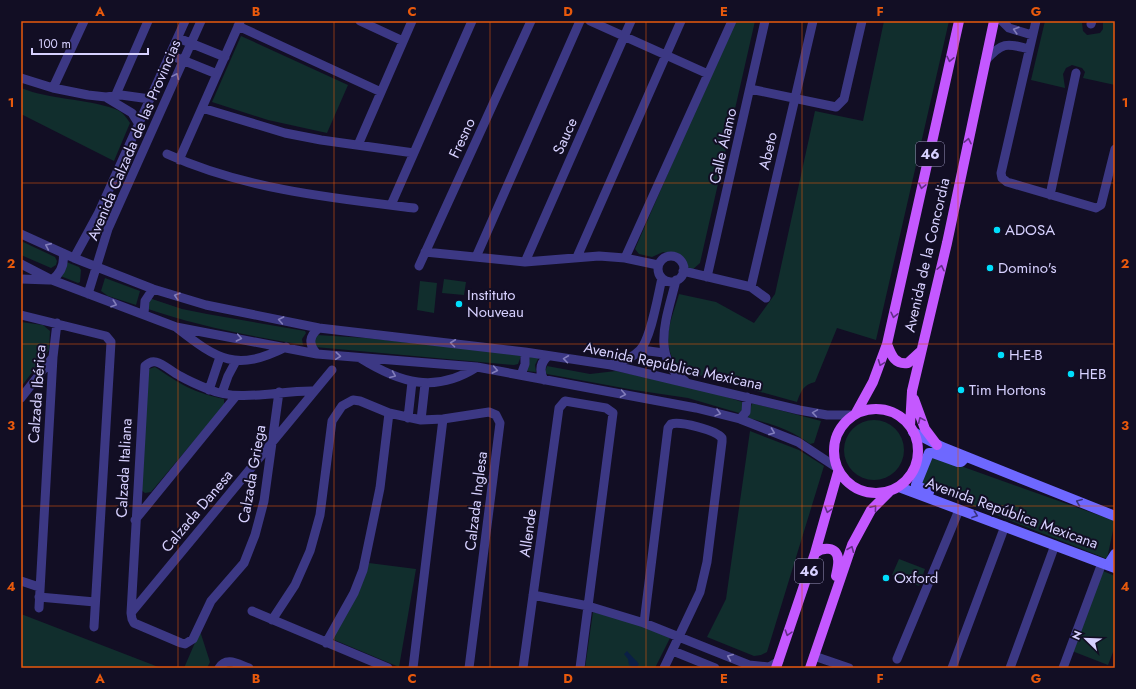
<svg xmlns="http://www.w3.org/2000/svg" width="1136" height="689" font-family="Jost,sans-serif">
	<rect width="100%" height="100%" fill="#120e24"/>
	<!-- green -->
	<path fill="#112e2d" d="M734,21h21l-55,242 -9,8 -11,-14 -17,-5 -11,5 -13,-3 -4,-5z
		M884,21h65l-73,319 -39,-12 -22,54c-12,3 -14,9 -18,20l-116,-32c-23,-25 -10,-48 -2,-76l37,8 38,21 21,-29 40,-183 48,10z
		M1045,21h27l10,2 1,8 4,4 13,-2 3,-4v-8h12v64l-32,-7 2,-6 -3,-4 -10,-3 -6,3 -3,6 2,14 -34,-8z
		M241,36l107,49 -21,48 -59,-13 -56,-18z
		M21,88c30,12 63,10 94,21 7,2 11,8 15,14l-16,38 -93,-47z
		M21,241l34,16 2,4 -1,4 -5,3 -30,-13z
		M64,261l15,6 2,3 -1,12 -2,1 -20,-8z
		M105,278l35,13 -4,14 -28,-9 -7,-5z
		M444,279l22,3 -2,13 -22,-2z
		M420,281l17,2 -3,30 -17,-3z
		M149,298l33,11 25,5 98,17 1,2 -4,6 1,6c-53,-9 -106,-19 -158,-37z
		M21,322l22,3 7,6 -1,19 -28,37z
		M317,335l49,3 153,16 2,2 -3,8 -4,1 -199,-18 -3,-7z
		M530,356l9,1 -4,8 1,7 -10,-1z
		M547,366l43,8 26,-3 93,20 33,11 1,7 -4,4 -51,-15 -54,-8 -87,-16 -2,-2z
		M155,367c25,17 39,26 69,32v6l-73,87 -6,1 -4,-3 5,-120z
		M752,403l69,18 -7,22 -4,1c-20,-15 -38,-20 -62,-26z
		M844 450a30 30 0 1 1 60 0a30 30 0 1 1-60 0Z
		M750,431l49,19 25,16 -57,186 -6,3 -7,1 -47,-19 19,-38z
		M930,455l185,66 -8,38 -189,-75z
		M899,559l26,10 -6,17 -27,-11z
		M369,563l47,6 -17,98 -67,-28 28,-51z
		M1103,571l12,5v71l-7,18 -36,-14z
		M593,612l43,11 34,15 -15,30h-70z
		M21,614l140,54h-140z
		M200,631l10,31 -3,6h-23z"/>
	<!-- water -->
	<path fill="#0b1f46" d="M627,651l12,13 -3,4 -7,-3 -1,-6 -4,-5z"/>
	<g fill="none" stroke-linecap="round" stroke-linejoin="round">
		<!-- street -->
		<path stroke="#3c3884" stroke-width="9" d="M360,21l43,20
			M590,21l118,53
			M1002,21l7,7 23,7
			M1036,21l-35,152 1,5 5,4 89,26 5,-3 14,-56
			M1091,24l1,-3
			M238,26l143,66
			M178,38l47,19
			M170,55l47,19
			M985,61c17,-19 21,-18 44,-12
			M21,78l32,10 35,7 18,2 15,-2 29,4
			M53,88l31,-67
			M750,89l86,18 8,-8 18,-78
			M107,98l25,15 7,11
			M114,99l34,-78
			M202,108l83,25 36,7 93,13
			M358,145l54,-124
			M167,154c77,35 164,44 247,54
			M179,160l61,-138
			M1050,195l26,-122
			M391,205l81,-184
			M21,234l53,24 79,31 53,16 113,23 206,24 86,13 188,45 28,5h27
			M425,252l100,10 74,-6 26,2 33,7
			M658 269a13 13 0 1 1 26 0a13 13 0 1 1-26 0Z
			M476,257l104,-236
			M577,257l104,-236
			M74,258l24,-44 87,-193
			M625,258l107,-237
			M525,262l106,-241
			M21,264l31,16 124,47 141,27 160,13 219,41 44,11 58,23 38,25
			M419,266l112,-245
			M683,271l68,16 15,11
			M707,277l58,-256
			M21,279l28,1
			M52,280c9,-7 13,-15 11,-27
			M676,280c-8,35 -27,76 9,101
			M751,287l62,-266
			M88,294l20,-65 93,-208
			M144,314l1,-13 8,-12
			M21,315l85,21 5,6 -17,285
			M177,328c41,32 59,44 109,19
			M641,350l23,3
			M317,354c-9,-10 -8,-18 2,-26
			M360,358c40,25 75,36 117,9
			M612,364c10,-3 21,-6 28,-14 11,-11 18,-55 22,-72
			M521,375l4,-11v-12
			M544,380c-5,-9 -4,-17 4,-24
			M209,390l11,-33
			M279,392l-15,109 -9,34 -11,28 -33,38 -18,38 -8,5 -4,-1 -47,-20 -2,-4 -1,-6 14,-247c3,-3 7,-5 11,-4 8,2 16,10 24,14 9,5 18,9 28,13 32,14 72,1 106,2
			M222,393l6,-17 8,-15
			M21,398l32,-41
			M408,418l4,-36
			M740,419l6,-7 1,-15
			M421,420l4,-36
			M135,520l101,-124
			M21,581l18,6
			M533,595l55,11 56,17 105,42 20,2 10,-6
			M39,597l56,5
			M39,608l14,-251 4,-34
			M252,611l136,57
			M131,613l201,-243
			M272,620l23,-35 15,-34 10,-36 12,-94 10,-15 11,-6 7,1 29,12 32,7 22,-1 46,-7 7,3 4,8 -31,245
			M644,623l24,-195 3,-4c9,-3 45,6 51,14v4l-15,120 -7,30 -36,76
			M326,643l28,-50 9,-23 17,-82 9,-75
			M673,651l42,17
			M814,656l35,12
			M897,659l62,-149
			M219,668c7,-12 19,-4 30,0
			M413,668l30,-249
			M523,668l36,-260 6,-7 41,7 7,5 -33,255
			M952,668l53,-142
			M1010,668l45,-123
			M1063,668l39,-105"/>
		<!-- secondary -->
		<path stroke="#6e68ff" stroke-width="10" d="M913,432l29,15 173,69
			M899,487l216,81
			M929,492l-13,-7 13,-32h4l25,9h3l5,-5
			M1108,565l7,-11"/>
		<!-- primary -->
		<path stroke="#c458ff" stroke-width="10" d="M887,344c4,10 7,21 21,19l12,-11
			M914,399l11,30 12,16
			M834 451a42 42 0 1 1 84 0a42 42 0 1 1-84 0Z
			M856,413l17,-31 14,-38 72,-323
			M910,426l2,-35 35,-148 47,-222
			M815,553c8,-6 22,-7 23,6 1,5 -1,12 -2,17
			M776,668l39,-115 23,-81
			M810,668l42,-123 19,-35 18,-18"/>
	</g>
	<!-- one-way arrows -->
	<defs><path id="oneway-chevron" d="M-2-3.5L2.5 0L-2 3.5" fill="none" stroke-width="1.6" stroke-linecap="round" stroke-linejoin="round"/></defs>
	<g stroke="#827dbb">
		<use href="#oneway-chevron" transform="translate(1016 30) rotate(-163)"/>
		<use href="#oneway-chevron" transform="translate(176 76) rotate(-66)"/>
		<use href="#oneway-chevron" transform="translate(48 246) rotate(-156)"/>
		<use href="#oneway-chevron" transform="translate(177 296) rotate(-164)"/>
		<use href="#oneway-chevron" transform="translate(114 304) rotate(19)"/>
		<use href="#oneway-chevron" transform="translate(281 320) rotate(-169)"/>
		<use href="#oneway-chevron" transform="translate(239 338) rotate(11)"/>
		<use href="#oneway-chevron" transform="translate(453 343) rotate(-173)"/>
		<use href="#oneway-chevron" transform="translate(338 356) rotate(5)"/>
		<use href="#oneway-chevron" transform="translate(566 359) rotate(-172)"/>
		<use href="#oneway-chevron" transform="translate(495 370) rotate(11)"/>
		<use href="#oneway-chevron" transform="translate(393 375) rotate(22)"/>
		<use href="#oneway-chevron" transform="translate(623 394) rotate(10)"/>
		<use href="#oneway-chevron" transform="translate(718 413) rotate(15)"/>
		<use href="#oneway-chevron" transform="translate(815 413) rotate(-171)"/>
		<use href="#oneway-chevron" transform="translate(772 432) rotate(21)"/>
		<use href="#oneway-chevron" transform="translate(730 657) rotate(-157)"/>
	</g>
	<g stroke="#622f87">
		<use href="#oneway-chevron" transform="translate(950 59) rotate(102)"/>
		<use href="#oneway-chevron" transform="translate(968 141) rotate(-78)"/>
		<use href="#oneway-chevron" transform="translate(922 186) rotate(102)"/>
		<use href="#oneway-chevron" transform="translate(941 268) rotate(-77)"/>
		<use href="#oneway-chevron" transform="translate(894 315) rotate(103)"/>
		<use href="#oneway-chevron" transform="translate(881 363) rotate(111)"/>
		<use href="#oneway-chevron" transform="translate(921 420) rotate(-114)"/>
		<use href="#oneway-chevron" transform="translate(874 508) rotate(-50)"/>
		<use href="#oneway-chevron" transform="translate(828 510) rotate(106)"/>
		<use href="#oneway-chevron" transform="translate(851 549) rotate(-68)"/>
		<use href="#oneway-chevron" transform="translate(788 633) rotate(108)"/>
	</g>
	<g stroke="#37327c">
		<use href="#oneway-chevron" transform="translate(1079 502) rotate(-158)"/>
		<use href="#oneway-chevron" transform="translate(975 515) rotate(20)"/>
	</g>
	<!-- grid -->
	<path fill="none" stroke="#e8590c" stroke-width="1" stroke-opacity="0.55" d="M178,21v647M334,21v647M490,21v647M646,21v647M802,21v647M958,21v647M21,183h1094M21,344h1094M21,506h1094"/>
	<!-- markers -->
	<g fill="#00defc" stroke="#120e24" stroke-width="1.5">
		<circle cx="997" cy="230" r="4"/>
		<circle cx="990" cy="268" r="4"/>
		<circle cx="459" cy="304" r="4"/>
		<circle cx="1001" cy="355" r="4"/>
		<circle cx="1071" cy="374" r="4"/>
		<circle cx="961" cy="390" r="4"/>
		<circle cx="886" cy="578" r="4"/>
	</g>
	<g text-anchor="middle" stroke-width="4" stroke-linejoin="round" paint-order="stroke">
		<!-- shield labels -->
		<g fill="#120e24" stroke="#9c96bd" stroke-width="1">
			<rect x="916" y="142" width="28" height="24" rx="3"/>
			<rect x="795" y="559" width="28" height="24" rx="3"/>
		</g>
		<g font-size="14" font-weight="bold" fill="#d7d1ff">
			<text x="930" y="159">46</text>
			<text x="809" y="576">46</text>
		</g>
		<!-- street labels -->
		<g font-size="15" fill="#d7d1ff" stroke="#120e24">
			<text transform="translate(565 136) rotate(-66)" y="5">Sauce</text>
			<text transform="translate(462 138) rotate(-65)" y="5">Fresno</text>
			<text transform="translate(134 140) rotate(-67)" y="5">Avenida Calzada de las Provincias</text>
			<text transform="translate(723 146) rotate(-77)" y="5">Calle Álamo</text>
			<text transform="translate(768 151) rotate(-77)" y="5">Abeto</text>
			<text transform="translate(927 255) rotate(-77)" y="5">Avenida de la Concordia</text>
			<text transform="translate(673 366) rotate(12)" y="5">Avenida República Mexicana</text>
			<text transform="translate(37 394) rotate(-86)" y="5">Calzada Ibérica</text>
			<text transform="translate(124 468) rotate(-87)" y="5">Calzada Italiana</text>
			<text transform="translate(252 474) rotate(-80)" y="5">Calzada Griega</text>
			<text transform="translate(476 501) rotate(-83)" y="5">Calzada Inglesa</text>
			<text transform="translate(197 511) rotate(-50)" y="5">Calzada Danesa</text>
			<text transform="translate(1012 513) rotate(20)" y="5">Avenida República Mexicana</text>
			<text transform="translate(528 533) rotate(-82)" y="5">Allende</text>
		</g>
		<!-- poi labels -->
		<g font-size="15" fill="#d7d1ff" stroke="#120e24" text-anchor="start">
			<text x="1005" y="235">ADOSA</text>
			<text x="998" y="273">Domino's</text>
			<text x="467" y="300">Instituto<tspan x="467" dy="17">Nouveau</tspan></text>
			<text x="1009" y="360">H-E-B</text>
			<text x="1079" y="379">HEB</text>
			<text x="969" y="395">Tim Hortons</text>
			<text x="894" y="583">Oxford</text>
		</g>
	</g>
	<!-- border -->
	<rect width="1136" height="689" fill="none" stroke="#120e24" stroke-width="44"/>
	<!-- north arrow -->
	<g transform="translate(1086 639) rotate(293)" stroke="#120e24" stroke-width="3" paint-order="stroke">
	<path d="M0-3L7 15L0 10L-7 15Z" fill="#d7d1ff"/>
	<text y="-6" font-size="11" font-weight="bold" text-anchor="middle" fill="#d7d1ff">N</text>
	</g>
	<!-- scale -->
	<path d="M32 48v6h116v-6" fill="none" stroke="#d7d1ff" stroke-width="2"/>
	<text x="38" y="48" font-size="12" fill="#d7d1ff" stroke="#120e24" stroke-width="3" paint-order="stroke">100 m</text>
	<rect x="22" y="22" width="1092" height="645" fill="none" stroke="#e8590c" stroke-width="1.5"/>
	<g font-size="13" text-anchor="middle" font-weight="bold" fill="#e8590c">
		<text x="100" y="16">A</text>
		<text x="256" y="16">B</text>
		<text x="412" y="16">C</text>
		<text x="568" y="16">D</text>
		<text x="724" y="16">E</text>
		<text x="880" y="16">F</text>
		<text x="1036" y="16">G</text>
		<text x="11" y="107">1</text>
		<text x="1125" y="107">1</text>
		<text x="11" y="268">2</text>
		<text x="1125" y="268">2</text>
		<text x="11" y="430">3</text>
		<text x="1125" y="430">3</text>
		<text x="11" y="591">4</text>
		<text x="1125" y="591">4</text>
		<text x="100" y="683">A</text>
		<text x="256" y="683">B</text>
		<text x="412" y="683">C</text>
		<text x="568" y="683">D</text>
		<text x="724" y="683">E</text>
		<text x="880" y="683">F</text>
		<text x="1036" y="683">G</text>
	</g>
</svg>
